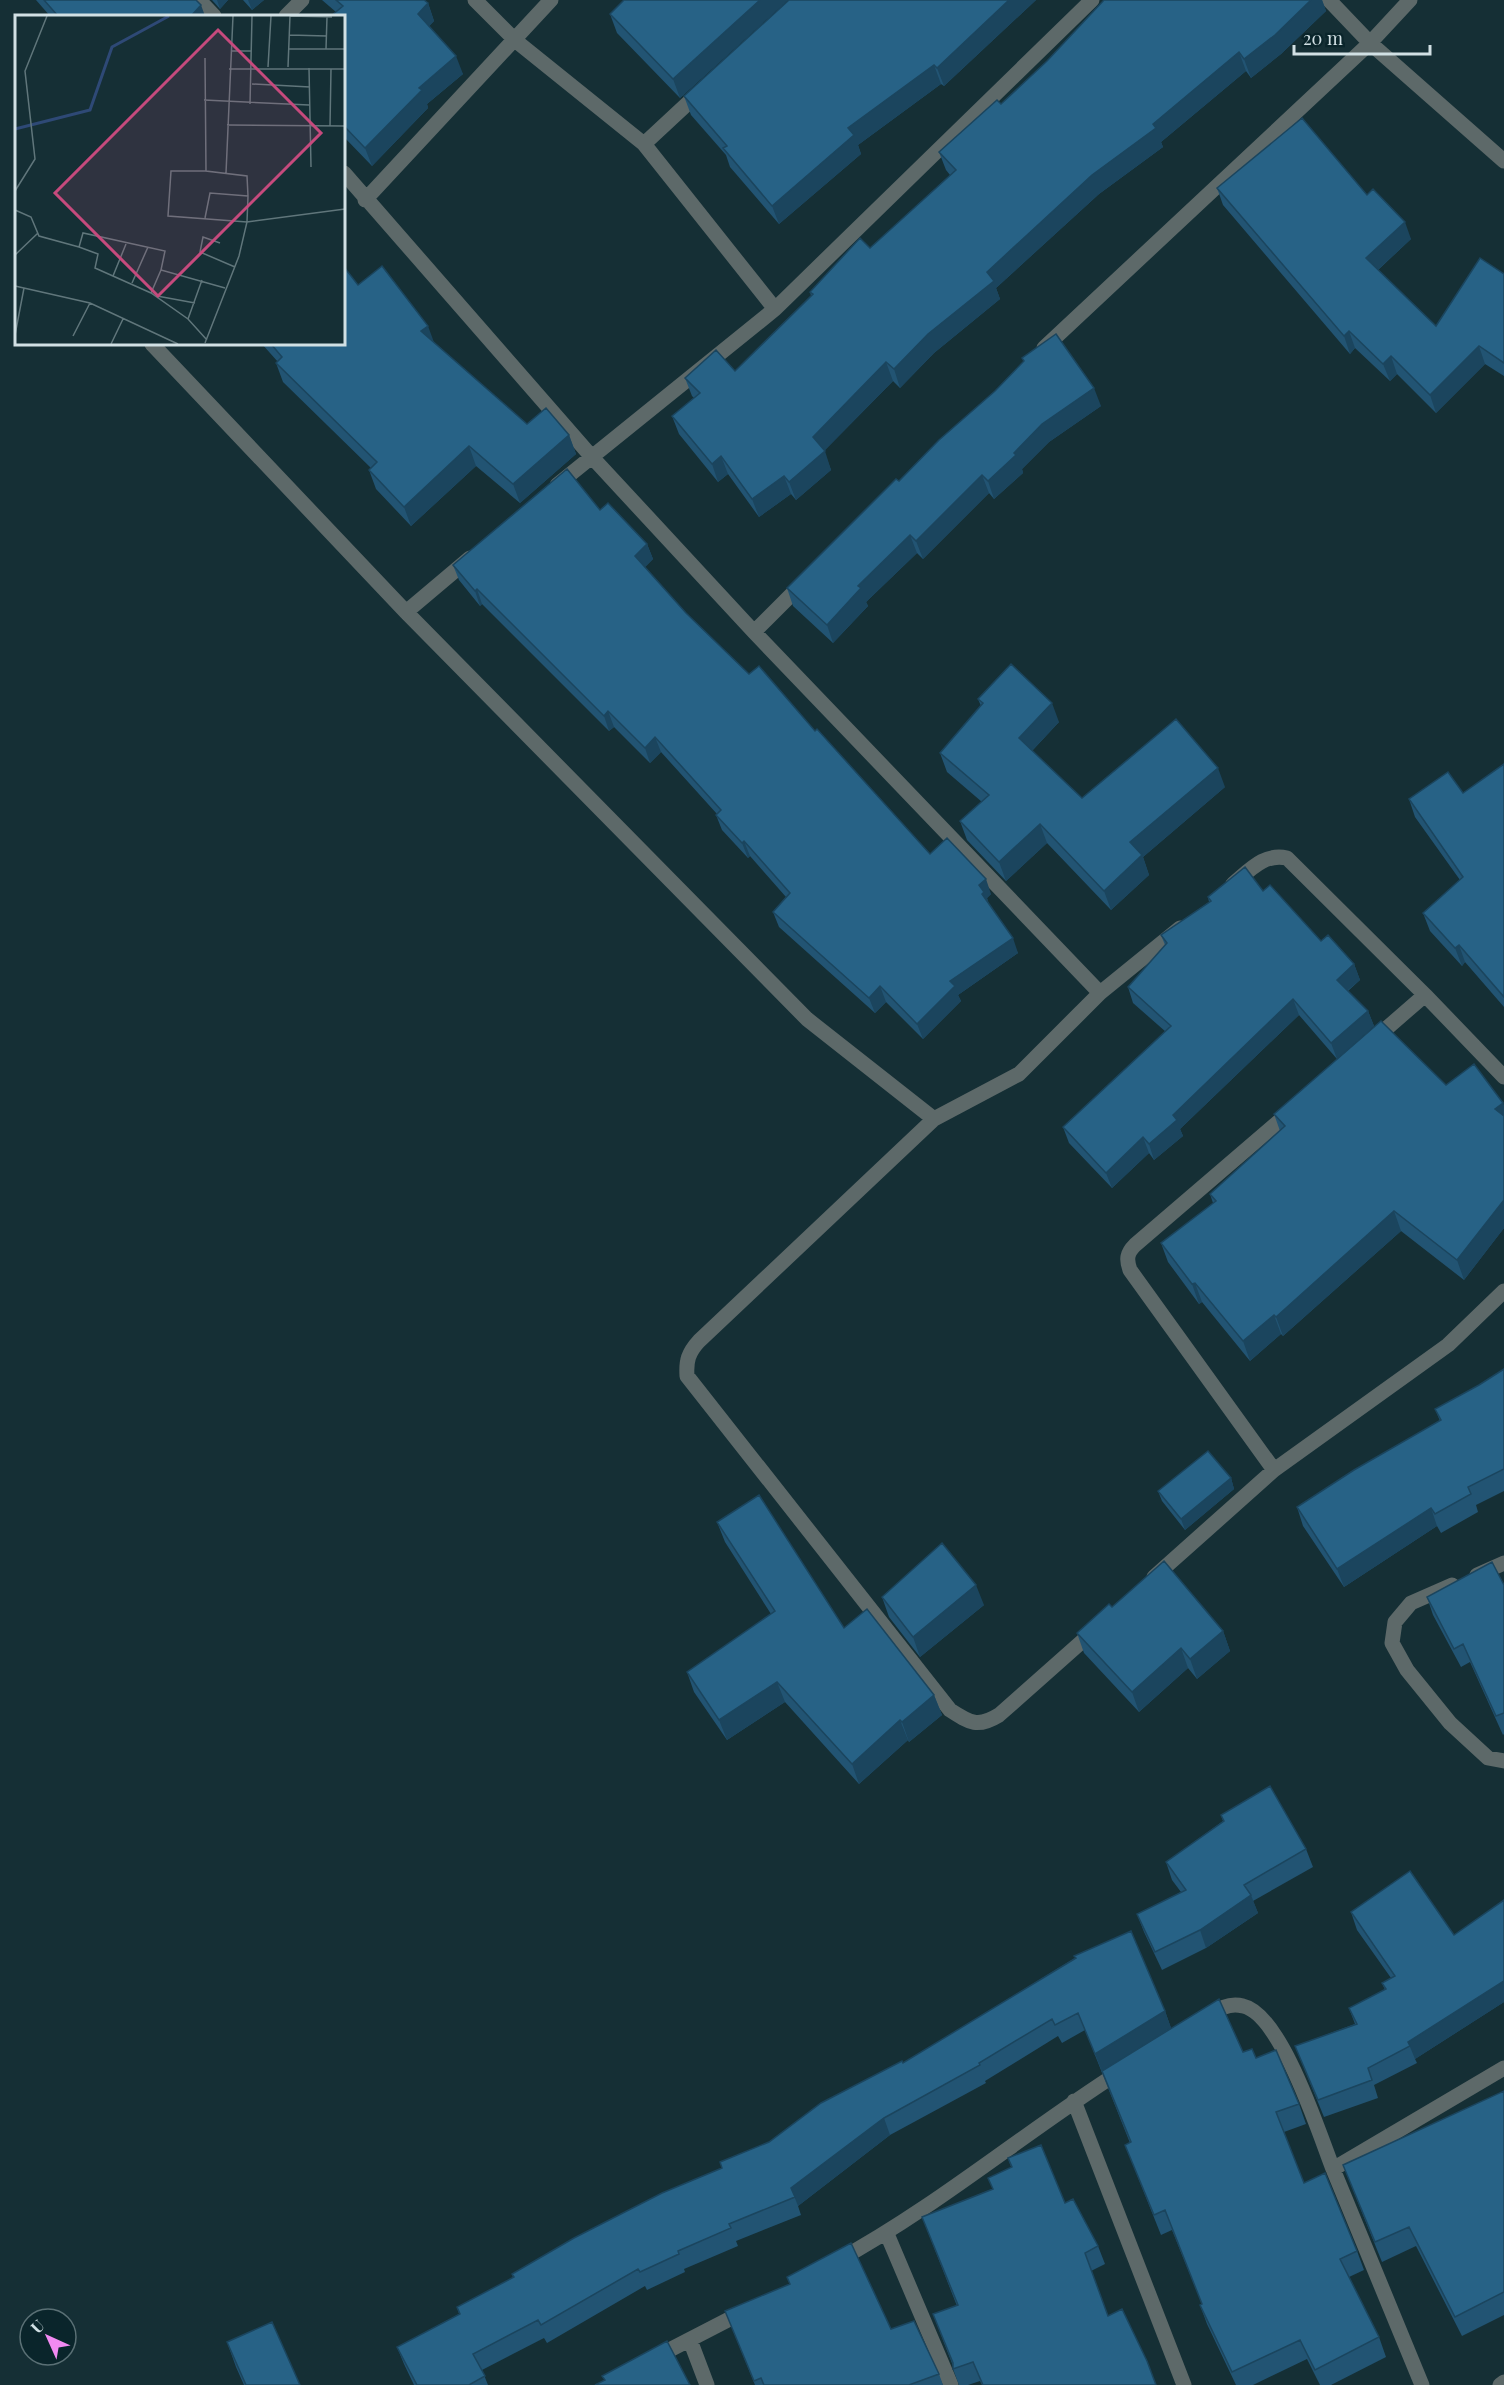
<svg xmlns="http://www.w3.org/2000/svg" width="1504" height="2385" font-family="'Playfair Display',serif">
	<rect width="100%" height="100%" fill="#152f35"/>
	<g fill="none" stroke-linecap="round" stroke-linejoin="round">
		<!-- minor -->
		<path stroke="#5d6969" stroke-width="15" d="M199,0l15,16
			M475,0l41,41 128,103 131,165
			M1329,0l41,43 134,118
			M286,16l16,-16
			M644,144l57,-53
			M344,173l247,283 163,176 346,361
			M365,200l186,-200
			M152,344l254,268 401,407 127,100 85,-45 81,-81 80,-65
			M1044,348l326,-305 40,-43
			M557,485l218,-176 317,-309
			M406,612l64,-54
			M754,632l49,-49
			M1233,884c17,-14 31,-31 54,-26l138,137 79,82
			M1372,1041l53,-46
			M934,1119l-235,222c-11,12 -13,20 -12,35l263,334c20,13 28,18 49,5l97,-86
			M1274,1470l-144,-200c-4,-11 -3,-17 5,-25l156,-134
			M1477,1575l27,-12
			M1154,1577l120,-107 174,-125 56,-54
			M1452,1585l-41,18 -16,19 -3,21 15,27 43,53 38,35 16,3
			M1205,2018c12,-8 23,-16 38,-12 38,8 76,127 90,163l171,-101
			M1074,2101l110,284
			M1333,2169l89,216
			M887,2234l64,151
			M837,2261c101,-55 188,-129 284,-190
			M690,2340l17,45
			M654,2358l91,-47
			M1500,2385l4,-3"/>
	</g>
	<!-- wall -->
	<path fill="#225473" d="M36,0h160l9,16h-155z
		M212,0h16l-8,9z
		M243,0h21l-12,10z
		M322,0h102l4,3 6,18 -5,5 34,48 -36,30 1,4 -56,58 -28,-29v-121l-8,-4z
		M788,0l-108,98 -63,-65 -7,-19z
		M789,0h247l-92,86 -3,-2 -83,61 3,9 -82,70 -49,-57 -4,-12 -35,-40 -7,-19z
		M1104,0h218l4,11 -45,43 -30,24 -5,-7 -85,71 2,5 -64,47 -103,94 4,11 -66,54 -34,35 -7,-7 -69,70 7,19 -35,30 -5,-6 -32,23 -31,-43 -10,8 -39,-48 -7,-18 22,-18 -2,-2 -7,-18 50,-7 76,-75 -1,-4 60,-44 80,-73 -4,-5 -7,-18 62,-48 46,-43z
		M1217,188l150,7 44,44 -33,31 58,56 68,-52v102l-19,-12 -49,49 -39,-39 -7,7 -35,-33 -5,6 -127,-149z
		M358,285l77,58 92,81 42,11 7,19 -56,49 -44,-37 -65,60 -35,-37 -7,-19 2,-2 -88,-86 -7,-19 2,-1 -16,-18h82z
		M1022,358l79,48 -52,36 -27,27 1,4 -29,26 -5,-6 -66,66 -6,-6 -51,49 2,4 -35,37 -40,-37 -6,-18 208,-197 29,-30z
		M600,510l47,34 6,15 -8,8 41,46 63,61 66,57 115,123 61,40 -4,4 1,4 30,51 -60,42 3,6 -38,38 -37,-37 -11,11 -96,-86 -6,-15 13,-15 -36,-41 -2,2 -26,-28 -6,-15 1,-1 -56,-62 -11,11 -36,-36 -5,4 -127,-127 -2,2 -21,-26 -6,-15z
		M978,699l81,23 -27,29 50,47 143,-11 -82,70 6,18 -38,35 -64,-67 -41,38 -39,-41 -7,-19 22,-19 -35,-30 -7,-19 41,-47z
		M1504,764v243l-39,-45 -3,4 -32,-35 -7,-18 37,-33 -45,-63 -6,-18 54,-6z
		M1263,891l58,50 33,23 6,16 -12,11 20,20 6,15 -37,33 -38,-44 -119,114 3,7 -29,24 -5,-7 -37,35 -43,-45 -6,-16 103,-95 -33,-29 -5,-16 37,-42 -4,-10 48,-33 -1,-5z
		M1446,1085l57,18 1,125 -40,52 -63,-49 -118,105 -2,-2 -31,27 -48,-59 -3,2 -31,-42 -7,-19 52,-40 -3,-9 70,-63 -6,-17z
		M1504,1369v122l-28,14 2,7 -37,21 -4,-7 -93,61 -41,-61 -6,-19 143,-86 -5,-12 44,-24z
		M1231,1478l3,11 -49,41 -23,-29 -4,-10z
		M717,1522l127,106 90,67 8,20 -33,27 -1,-2 -49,44 -74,-82 -58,38 -33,-48 -7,-20 84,-58 -46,-72z
		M1504,1585v149l-1,1 -33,-73 -9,5 -28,-52 -6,-18z
		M882,1597l102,8 -64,52 -31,-40z
		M1112,1607l111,24 7,20 -33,28 -9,-11 -49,44 -55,-59 -7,-20z
		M1221,1815l85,34 7,18 -60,34 5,12 -52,35 -44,22 -18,-38 -7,-18 44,-22 -9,-12 -6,-18 57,-41z
		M1504,1900v102l-89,57 2,4 -43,22 4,13 -54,19 -29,-71 60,-22 -6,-16 36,-18 -3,-7 9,-5 -34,-48 -6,-18 103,23z
		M1075,1958l90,53 6,17 72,24 13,6 43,46 7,20 -22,8 20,51 53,68 7,19 -15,7 30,60 7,20 -55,28h-11l-13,-26 -54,26h-17l-29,-61 -7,-19 2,-1 -30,-74 -11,5 -36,-90 5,-2 -45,-113 -23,13 -4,-7 -73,45 1,2 -96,52 -92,71 3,9 -65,26 2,5 -54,23 1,3 -38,18 -2,-4 -98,57 -3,-5 -62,32 6,15h-74l-10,-21 -7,-17 62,-33 -2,-7 56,-29 -1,-4 210,-106 47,-26 134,-79z
		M1504,2091v224l-42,21 -46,-90 -34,16 -39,-97z
		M1008,2158l57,45 33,43 7,18 -14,7 17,45 48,69h-174l-2,-4 -12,4h-9l-6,-16v-3l-20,-52 24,-8 -35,-89 70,-28 19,-22z
		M787,2277l104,52 48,45 4,11h-188l-30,-74 65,-27z
		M227,2342l73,43h-56l-8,-18z"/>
	<!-- shaded-wall -->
	<path fill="#1b455e" d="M217,0h11l-8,9z
		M248,0h16l-12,10z
		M760,0h28l-108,98 -7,-19z
		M1009,0h27l-92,86 -7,-18z
		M1311,0h11l4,11 -45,43 -30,24 -7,-19z
		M428,3l6,18 -10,11 -6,-18z
		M201,5l4,11h-14z
		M1239,52l7,19 -85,71 2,5 -64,47 -103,94 4,11 -66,54 -34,35 -6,-19 93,-97 105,-97z
		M456,56l7,18 -36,30 1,4 -56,58 -7,-18 54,-60z
		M934,65l7,19 -83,61 3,9 -82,70 -7,-18 76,-78z
		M1405,222l6,17 -39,36 -6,-17z
		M428,326l7,19 -14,-14z
		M1349,331l6,17 -5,6 -6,-18z
		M1479,346l6,18 -49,49 -6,-18z
		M1391,356l6,18 -7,7 -7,-17z
		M886,362l7,19 -70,71 2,-1 6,19 -35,30 -7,-18 24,-45z
		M1094,388l7,18 -52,36 -27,27 1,4 -29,26 -6,-18 26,-28 28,-29z
		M569,435l7,19 -56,49 -7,-19z
		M469,446l7,20 -65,60 -7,-19z
		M721,456l7,18 -10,8 -6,-18z
		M982,475l7,18 -66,66 -7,-18z
		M784,476l7,18 -32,23 -7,-18z
		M910,535l7,18 -51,49 2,4 -35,37 -6,-18 31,-39z
		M647,544l6,15 -13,13 -5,-16z
		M477,589l5,15 -2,2 -5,-15z
		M1052,703l7,19 -33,35 -7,-19z
		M608,711l6,16 -5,4 -5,-15z
		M655,737l6,15 -11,11 -5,-15z
		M1218,768l7,19 -82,70 6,18 -38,35 -7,-19 26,-49z
		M1040,824l7,19 -41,38 -7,-19z
		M744,841l6,15 -2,2 -6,-15z
		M986,879l5,15 -4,4 3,9 -2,2 -9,-24z
		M1013,938l5,15 -60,42 3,6 -38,38 -6,-15 33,-43z
		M1459,945l6,17 -3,4 -7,-18z
		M1354,964l6,16 -18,15 -5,-15z
		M880,986l6,16 -11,11 -6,-15z
		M1293,999l6,16 -119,114 3,7 -29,24 -5,-16 24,-29z
		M1368,1011l6,15 -37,33 -6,-16z
		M1503,1103l1,2v22l-9,-18z
		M1143,1137l6,16 -37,35 -6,-15z
		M1504,1200v28l-40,52 -7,-20z
		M1394,1211l7,20 -118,105 -7,-19z
		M1195,1283l7,19 -3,2 -7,-20z
		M1274,1315l7,19 -31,27 -7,-20z
		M1231,1478l3,11 -49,41 -4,-11z
		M1431,1508l6,18 -93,61 -7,-18z
		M976,1585l8,20 -64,52 -7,-20z
		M1223,1631l7,20 -33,28 -7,-20z
		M1181,1648l7,20 -49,44 -7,-20z
		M777,1682l8,20 -58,38 -8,-20z
		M934,1695l8,20 -33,27 -7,-20z
		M900,1720l8,20 -49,44 -7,-20z
		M1251,1895l7,18 -52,35 -6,-18z
		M1504,1981v21l-89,57 -7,-17z
		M1165,2011l6,17 -69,44 -7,-18z
		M884,2118l6,17 -92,71 -7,-18z"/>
	<!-- building -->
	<path fill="#276286" stroke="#1b455e" stroke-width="1.5" d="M44,0h152l5,5 -10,11h-133z
		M336,0h88l4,3 -10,11 38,42 -37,32 3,2 -57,58 -21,-22v-110h-13l12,-10z
		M624,0h136l-87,79 -63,-65z
		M789,0h220l-72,68 -3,-3 -86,63 6,7 -82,71 -49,-58 4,-2 -43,-50z
		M1104,0h207l-36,35 -31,24 -5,-7 -86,72 3,4 -64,47 -105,97 7,9 -66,53 -34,35 -8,-7 -73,75 12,14 -36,31 -5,-6 -32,23 -31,-43 -9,8 -40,-48 28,-23 -15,-15 31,-28 19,21 78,-77 -3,-2 50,-54 10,10 86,-78 -17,-18 58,-52 4,4 46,-43z
		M1302,118l65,77 6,-6 32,33 -39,36 70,68 44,-68 24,16v89l-25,-17 -49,49 -39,-39 -8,8 -34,-33 -5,5 -127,-148z
		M382,266l46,60 -7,5 106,93 19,-16 23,27 -56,49 -44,-38 -65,61 -35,-37 8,-8 -101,-99 6,-6 -11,-13h73v-77l14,18z
		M1056,334l38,54 -52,36 -28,29 2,2 -28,26 -6,-6 -66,66 -6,-6 -52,51 3,2 -34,37 -40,-37 109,-109 3,2 40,-41 56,-49 29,-30 -2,-3z
		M567,469l33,41 8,-7 39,41 -12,12 51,57 63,61 10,-8 56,65 2,-2 113,125 17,-16 39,41 -7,6 5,7 -2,2 31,44 -63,43 5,5 -38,38 -37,-38 -11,12 -96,-86 17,-19 -46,-52 -2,2 -26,-28 5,-5 -66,-73 -10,11 -37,-37 -4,5 -127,-127 -2,2 -22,-26z
		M1011,664l41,39 -33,35 63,60 94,-79 42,49 -88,74 12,13 -38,36 -64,-67 -41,38 -39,-41 29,-26 -49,-42 43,-50 -5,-4z
		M1504,764v233l-45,-52 -4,3 -32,-35 40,-36 -54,-78 39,-27 15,21z
		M1245,867l18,24 7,-6 51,56 7,-6 26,29 -17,16 31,31 -37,32 -38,-44 -120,116 4,5 -28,24 -6,-7 -37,36 -43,-46 108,-101 -43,-39 39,-44 -6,-8 50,-34 -3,-4z
		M1381,1021l65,64 28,-21 29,39 -8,6 9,7v84l-47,60 -63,-49 -118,106 -2,-2 -31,26 -48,-58 -3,1 -31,-41 55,-42 -6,-7 75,-68 -11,-12z
		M1504,1369v100l-36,18 3,7 -36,20 -4,-6 -94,61 -40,-62 57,-37 87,-50 -6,-11 44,-24z
		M1208,1451l23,27 -50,41 -23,-28z
		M759,1495l85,133 23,-19 67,86 -32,27 -2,-2 -48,44 -75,-82 -58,38 -32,-48 88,-61 -58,-89z
		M942,1543l34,42 -63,52 -31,-40z
		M1164,1561l59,70 -33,28 -9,-11 -49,44 -55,-59 32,-29 3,3z
		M1492,1562l12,23v128l-8,3 -33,-72 -9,5 -27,-52z
		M1270,1786l36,63 -62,36 7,10 -51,35 -45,22 -18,-38 49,-24 -20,-28 58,-41 -3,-6z
		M1410,1871l44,64 50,-35v81l-96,61 2,4 -42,22 4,12 -54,20 -23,-54 62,-22 -8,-16 37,-19 -4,-6 13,-7 -44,-64z
		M1131,1931l34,80 -70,43 -17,-41 -23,12 -3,-6 -73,44 1,2 -96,53 -93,70 4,9 -66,27 2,4 -53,23 1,3 -39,18 -2,-3 -97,56 -3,-5 -65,34 12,22 -16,9h-52l-20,-38 63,-33 -3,-7 57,-30 -2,-3 62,-36 88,-45 60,-25 -2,-6 49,-20 52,-39 81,-42 1,2 173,-105 -2,-2z
		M1219,1999l24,53 9,-3 4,9 20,-8 23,54 -23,8 28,71 21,-10 32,78 -17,8 39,78 -64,33 -15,-30 -68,32 -32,-67 2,-1 -37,-94 -11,5 -29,-70 6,-3 -29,-71z
		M1504,2091v201l-49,25 -46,-90 -34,15 -32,-77z
		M1041,2145l24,58 8,-4 25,47 -13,7 23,63 14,-7 25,52 9,24h-173l-10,-23 -20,7v-6l-20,-49 25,-9 -36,-88 71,-28 -5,-11 24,-11 -4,-9z
		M851,2243l40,86 23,-8 25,53 -30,11h-145l-3,-7 -7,3 -29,-70 65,-27 -3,-7z
		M272,2322l28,63h-54l-19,-43z
		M667,2341l23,44h-95l10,-5 -3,-4z"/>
	<!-- overview -->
	<g transform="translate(15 15)">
		<rect width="330" height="330" fill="#152f35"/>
		<path fill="none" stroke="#2e4976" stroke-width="3" d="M0,114l75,-19 22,-63 57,-31"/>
		<path fill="none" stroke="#60767b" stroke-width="1.5" d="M275,1l42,1M274,20l38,1M274,34h56M311,34l1,-32M217,36h19M253,52l3,-51M273,52l2,-51M294,53l2,99M214,54h116M237,69l58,3M189,85l105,5M235,89l2,-88M212,110l118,1M315,111l1,-57M191,156h-35l-3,45 79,6 98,-13M211,158l7,-157M0,176l20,-32 -10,-88 22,-55M0,195l16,7 8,19 40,11M190,203l5,-25 38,3M205,228l-17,-6 -3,15 35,15M0,240l23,-22M98,261l13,-32M117,268l16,-36M0,271l75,17 88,41M136,278l10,-23M142,281l38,7M173,304l14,-39M0,320l9,-47M58,321l17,-33M192,325l-19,-21 -37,-26 -56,-25 3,-14 -19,-7 4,-14 82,18 -4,19 64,18M190,328l34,-87 8,-34 1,-26 -1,-20 -41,-5 -1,-113M96,329l12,-25"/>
		<path fill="#c64a7d" fill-opacity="0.15" stroke="#c64a7d" stroke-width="3" d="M203,15l103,103 -163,163 -103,-103z"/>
		<rect width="330" height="330" fill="none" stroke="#d1e0e4" stroke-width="3"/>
	</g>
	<!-- north arrow -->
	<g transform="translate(48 2337) rotate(315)"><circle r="28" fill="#0a252b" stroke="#5a7075" stroke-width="1.5"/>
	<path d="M0-4.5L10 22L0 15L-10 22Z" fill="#f28af2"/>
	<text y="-9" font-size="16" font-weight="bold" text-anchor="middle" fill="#d1e0e4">U</text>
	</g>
	<!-- scale -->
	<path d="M1294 45v9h136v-9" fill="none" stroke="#d1e0e4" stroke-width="3"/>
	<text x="1303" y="45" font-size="18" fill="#d1e0e4" stroke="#0a252b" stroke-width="4.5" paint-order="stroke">20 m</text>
</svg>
